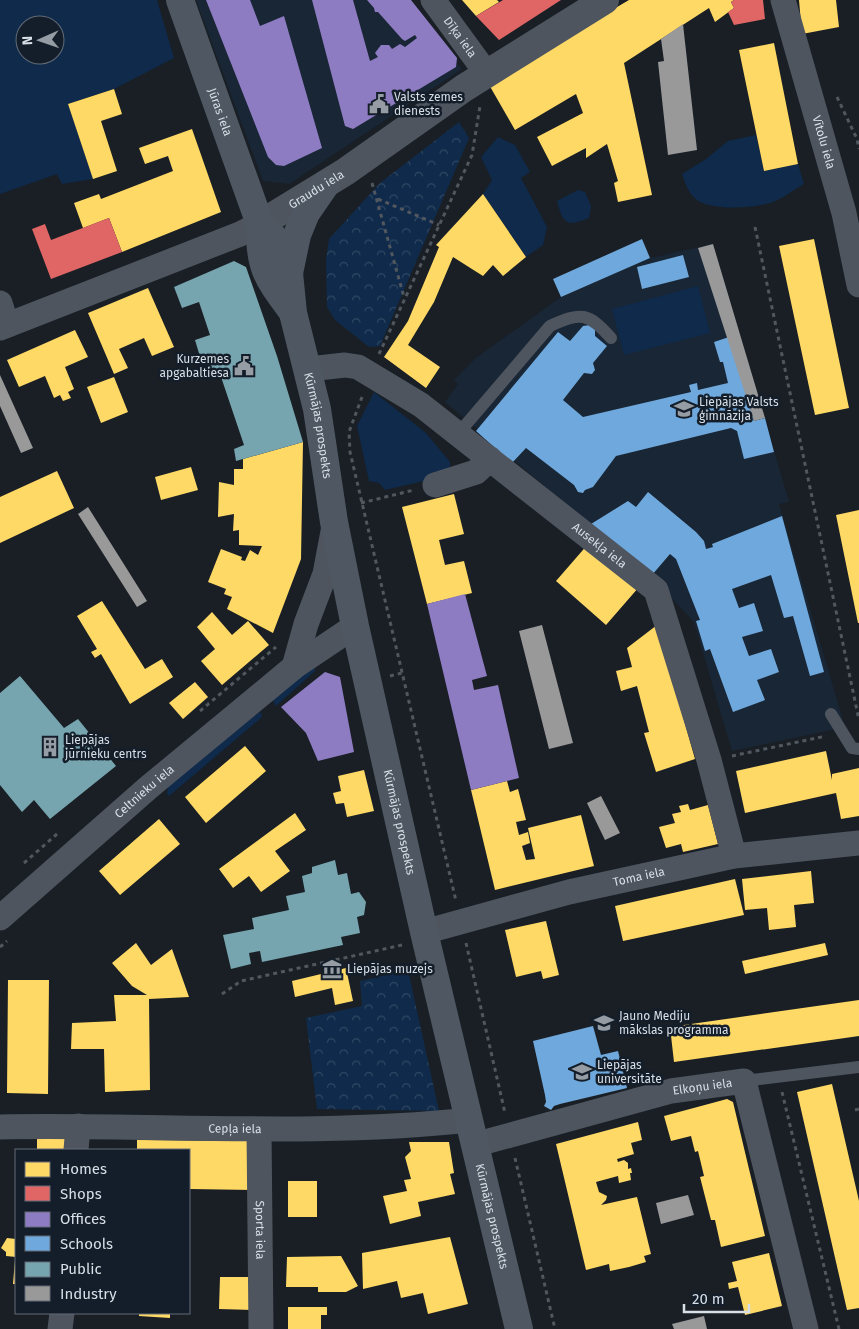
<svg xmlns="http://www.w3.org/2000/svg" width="859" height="1329" font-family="'Fira Sans',sans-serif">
	<defs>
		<pattern id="park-crowns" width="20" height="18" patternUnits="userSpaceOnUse" patternTransform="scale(1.25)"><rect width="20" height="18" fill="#0f2a4a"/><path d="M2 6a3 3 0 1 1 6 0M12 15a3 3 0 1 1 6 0" fill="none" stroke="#314864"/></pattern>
	</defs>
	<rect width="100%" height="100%" fill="#191f25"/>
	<!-- built -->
	<path fill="#192635" d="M196,0h205l61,69 -173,115 -26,-3z
		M713,244l76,258 -10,2 66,223 -113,24 -38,-129 -42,-45 -207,-175 13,-18 -4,-4 22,-22 85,-61 89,-39z"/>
	<!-- grass -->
	<path fill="#0f2a4a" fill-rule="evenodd" d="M0,0h157l17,58 -60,31 -46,15 25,75 -31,5 -5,-10 -57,20zM25,25h30v30h-30z
		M756,135l8,36 34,-7 6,20c-11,6 -23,16 -34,19 -17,5 -58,8 -73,-3 -8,-6 -12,-17 -15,-26l24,-15 22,-18z
		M498,137l17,8 15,27 -9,6 26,49 -4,18 -17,12 -43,-63 9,-14 -11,-23z
		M578,190l7,2 6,14 -2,12c-23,9 -26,6 -32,-17z
		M698,286l12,47 -86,22 -12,-46z
		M374,392l52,41 24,29v13l-65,15 -6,-7 -10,-2 -12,-55z
		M315,666v5l-39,35 -3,-5v-5z
		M259,712l3,2 -1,4 -92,78 -2,-2 1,-8z"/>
	<!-- park -->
	<path fill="url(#park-crowns)" d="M459,122l10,16 -89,208 -11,1 -34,-27 -8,-13 -1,-47 3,-21 51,-56z
		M408,970l31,141 -122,-2 -11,-91 56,-12 -2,-25z"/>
	<!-- homes -->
	<path fill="#ffd966" d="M462,0h35l2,2 -23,14z
		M629,0h105l-3,2 3,6 -19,14 -6,-14 -85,55 28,132 -34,7 -4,-19 4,-2 -11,-37 -21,14v-10l-34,18 -15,-29 46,-24 -7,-19 -61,36 -27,-47z
		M799,0h37l3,27 -37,7z
		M774,43l24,121 -34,7 -25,-121z
		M114,89l8,25 -21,7 16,50 -24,8 -25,-75z
		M192,129l29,83 -99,40 -13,-34 -26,10 -9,-25 25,-9 2,5 72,-28 -5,-15 -23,8 -6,-16z
		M483,194l43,63 -23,19 -10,-11 -10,11 -30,-19 -19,45 -26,43 32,22 -14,21 -42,-31 24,-36 31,-74 -3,-2z
		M814,239l35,169 -34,7 -36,-169z
		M148,288l26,59 -22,9 -8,-18 -25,11 9,19 -14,6 -26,-61z
		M75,330l13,27 -23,10 9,22 -6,3 3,6 -8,3 -3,-6 -6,3 -9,-22 -26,11 -12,-27z
		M114,377l14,35 -27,11 -14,-36z
		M303,442l-2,117 -28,74 -46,-24 5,-12 -8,-3 2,-5 -18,-7 13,-33 21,8 -1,3 4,1 5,-11 8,5 4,-9 -23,-1v-15l-6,1 1,-17 -16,3 1,-35 15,3v-16h9v-10z
		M191,467l7,23 -37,10 -6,-23z
		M57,471l17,37 -74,35v-46z
		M454,494l10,40 -25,6 6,25 19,-4 8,32 -45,11 -25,-97z
		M859,510v113h-1l-22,-108z
		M589,543l50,44 -33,38 -50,-44z
		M102,601l43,68 17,-10 11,18 -43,27 -29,-50 -6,4 -4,-6 6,-3 -20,-33z
		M212,612l20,23 16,-14 21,24 -47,40 -21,-24 14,-12 -18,-22z
		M657,625l38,134 -39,13 -12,-39 5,-1 -12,-46 -16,5 -5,-20 16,-4 -5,-19z
		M195,682l13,15 -25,22 -14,-16z
		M245,746l21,25 -60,52 -21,-26z
		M826,751l6,29v-6l27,-6v48l-18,3 -5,-26 -91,20 -9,-42z
		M364,770l10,41 -27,6 -3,-14 -8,1 -3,-11 8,-2 -3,-15z
		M507,781l3,11 8,-3 8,31 -10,2 3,13 9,-3 2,11 -8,3 4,14 9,-1 -7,-31 53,-13 13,51 -99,24 -24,-100z
		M688,804l2,6 18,-5 10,39 -35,8 -2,-8 -15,4 -7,-21 16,-4 -3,-9 9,-2 -2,-6z
		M295,813l11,17 -31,21 15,20 -29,21 -12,-16 -16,12 -14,-19z
		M159,819l21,25 -60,51 -21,-24z
		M811,871l3,32 -20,2 2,22 -27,3 -2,-22 -22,2 -3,-31z
		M735,879l9,36 -121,26 -8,-35z
		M546,921l13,54 -16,4 -2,-8 -25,6 -11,-47z
		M136,943l15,22 21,-16 17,48 -40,2 1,91 -45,2 -1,-43h-33l1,-26 44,-2 -2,-26h33l-15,-9 -20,-23z
		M825,943l3,12 -83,19 -3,-13z
		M346,968l7,33 -18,4 -3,-17 -37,9 -3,-16z
		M8,980h41l-1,114 -41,-1z
		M859,1000v36l-185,26 -4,-35z
		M832,1084l27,117v107l-12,2 -50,-218z
		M727,1099l6,3 32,134 -44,11 -6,-27h-4l-11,-43 4,-1 -6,-25 -3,1 -4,-16 -20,5 -7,-25z
		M638,1122l4,18 -11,3 3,11 -17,5 1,3 6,-2 4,3v6l3,-1 1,5h-2l1,7 -12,3 -1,-7 -22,6 3,10 8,4 -1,4 -5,5 36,-8 14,57 -7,2 2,6 -17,5 -19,4 -1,-7 -23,6 -30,-126z
		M37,1139h29l-1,11h-28z
		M137,1140l116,1v49l-64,-1v-39h-52z
		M409,1142h40l5,31 -4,1 5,20 -37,8 3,14 -31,8 -7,-28 24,-5 -3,-11 7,-1 -6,-22 6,-6z
		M288,1181h29v36h-29z
		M450,1237l18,67 -40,10 -5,-21 -22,5 -4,-17 -34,8 -1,-36z
		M7,1238l9,1v18l-10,-1v-4l-5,-4z
		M769,1253l13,53 -37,9 -7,-28 -9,2 -1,-6 9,-2 -5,-19z
		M341,1256l17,30 -12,6h-28v-5h-32l1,-30z
		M15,1260l1,24h-3z
		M220,1277h33v33l-34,-1z
		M288,1307h39v8h-6v14h-33z
		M139,1313h31v5l-31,-2z"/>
	<!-- shops -->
	<path fill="#e06666" d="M503,0h58l-62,40 -23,-24z
		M734,0h29l2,19 -31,6 -6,-13 6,-4 -3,-6z
		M109,218l13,34 -71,27 -19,-50 13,-5 6,16z"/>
	<!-- offices -->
	<path fill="#8e7cc3" d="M206,0h44l10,26 24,-10 38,132 -38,18 -8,-1 -8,-8z
		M312,0h41l17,61 8,-4 -3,-4 6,-8h8l3,4 8,-5 5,3 12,-9 -2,-3 -10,6 -3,-2 -24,-27h-3l-1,-4 -7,-8h44l46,58 -1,9 -103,62 -8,-3z
		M465,594l22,82 -15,4 2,10 24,-5 21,93 -48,12 -44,-186z
		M325,672l15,5 14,75 -36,9 -12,-28 -25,-26z"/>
	<!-- schools -->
	<path fill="#6fa8dc" d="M642,239l8,19 -89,39 -8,-18z
		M683,255l6,22 -47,12 -5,-22z
		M590,325l5,4v7l12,10 -14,17 2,7 -3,4 -8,-1 -21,27 20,17 108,-25 -2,-7 8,-2 1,7 30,-7 -5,-21h-3l-6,-20 15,-5 25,84 11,-3 9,34 -30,7 -7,-28 -6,-3 -115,28 -23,31 -8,3 -2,3 -5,-1 -4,-7 -48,-37 -14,15 -36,-32 82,-99 12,9 13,-15z
		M648,492l48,40 8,9 2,8 7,-2 -1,-3 70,-28 42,156 -14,4 -17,-60 -9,2 -13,-43 -39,14 7,19 15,-5 9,28 -21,6 7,19 22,-7 8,23 -22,8 8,20 -32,12 -23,-63 -5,2 -9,-30 4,-1 -24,-61 -6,-5 -18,21 -61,-51 37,-23 8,6z
		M593,1026l8,29 17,-4 9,37 -67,16 -6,2 -3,4 -7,-4 2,-4 -1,-7 -12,-54z"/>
	<!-- public -->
	<path fill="#76a5af" d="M234,261l12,6 31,89 26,86 -67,19 -2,-12 10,-4 -25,-74 -8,3 -5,-15 -5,1 -6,-20 15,-5 -11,-33 -17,6 -8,-21z
		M20,676l44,52 14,-9 38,47 -66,53 -16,-19 -12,12 -22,-27v-92z
		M335,860l3,15 9,-2 4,21 8,-2 7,10 -2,13 -7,2 3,16 -19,4 2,8 -81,17 -2,-11 -11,2 2,11 -20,5 -8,-34 31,-6 -2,-11 37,-8 -3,-14 19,-4 -3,-16 10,-3v-6z"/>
	<!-- industry -->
	<path fill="#999" d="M683,24l14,126 -29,5 -10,-93 6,-1 -3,-22z
		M713,244l52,174 -11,3 -56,-173z
		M0,375l33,73 -12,5 -21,-47z
		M88,507l59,94 -10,6 -59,-93z
		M542,625l31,118 -24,6 -30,-118z
		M601,796l19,37 -15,7 -18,-37z
		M688,1195l6,20 -33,9 -5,-21z
		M704,1316l3,13h-33l-2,-5z"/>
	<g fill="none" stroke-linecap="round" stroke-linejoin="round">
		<!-- path -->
		<path stroke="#51575f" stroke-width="3" stroke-dasharray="4 4" stroke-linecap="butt" d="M837,97l20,42 2,10
			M372,183l32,114
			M378,199l61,26
			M755,227l104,493
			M379,354l93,-199 8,-49
			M362,397l-13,35 1,20 106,449
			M361,503l53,-13
			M390,676l12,-3
			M200,711l76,-64
			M732,756l94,-20
			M24,863l33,-29
			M466,943l39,170
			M0,947l7,-6
			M222,994l19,-13 161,-36
			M782,1092l57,237
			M855,1110l4,-1
			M515,1158l40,171"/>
		<!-- service -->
		<path stroke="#4e555f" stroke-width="12" d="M457,435l93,-109c31,-14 38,-14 61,12
			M831,714l21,34 7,1
			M744,1081l115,-14"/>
		<!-- minor -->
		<g stroke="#4e555f" stroke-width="25">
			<path id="s1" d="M433,0l54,74"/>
			<path id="s2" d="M783,0l61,213 15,72"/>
			<path d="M0,303l7,22"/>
			<path d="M0,328l240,-94 20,-10"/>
			<path id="s3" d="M309,369l36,-4 13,2 63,38 235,185 53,170 25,96"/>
			<path d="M435,485l41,-13 14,-13"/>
			<path d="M294,667l12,-43 19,-50 9,-48"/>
			<path id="s4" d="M0,918l149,-131 145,-120 61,-41"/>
			<path id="s5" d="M424,932l145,-40 165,-36 125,-13"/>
			<path id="s6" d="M0,1127c156,-3 313,10 469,-7"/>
			<path id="s7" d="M259,1130l2,199"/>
			<path id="s8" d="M474,1145l197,-54 73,-10 62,248"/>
			<path d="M76,1150l2,-24"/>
			<path d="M60,1329l2,-16"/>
		</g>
		<!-- tertiary -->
		<path stroke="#4e555f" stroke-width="28" id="s9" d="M260,224l85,-52 119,-84 141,-88"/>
		<!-- secondary -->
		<g stroke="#4f5862" stroke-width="28">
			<path id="s10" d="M180,0l80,224c-1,44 7,53 32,87"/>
			<path id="s11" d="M260,224l19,19 10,30 4,40 24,96 17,113 21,104 69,306 95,397"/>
			<path d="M289,273l8,-38 9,-22 20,-29"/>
		</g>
	</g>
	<!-- icons -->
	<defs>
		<symbol id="civic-bare" viewBox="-9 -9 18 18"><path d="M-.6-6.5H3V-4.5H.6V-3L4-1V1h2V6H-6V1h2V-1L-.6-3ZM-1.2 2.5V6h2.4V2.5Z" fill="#959ca3" stroke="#141e2a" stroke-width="2.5" paint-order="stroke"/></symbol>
		<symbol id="school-bare" viewBox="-9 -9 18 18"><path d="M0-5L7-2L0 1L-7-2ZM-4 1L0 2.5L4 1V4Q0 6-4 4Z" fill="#959ca3" stroke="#141e2a" stroke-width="2.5" paint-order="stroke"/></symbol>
		<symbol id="building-bare" viewBox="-9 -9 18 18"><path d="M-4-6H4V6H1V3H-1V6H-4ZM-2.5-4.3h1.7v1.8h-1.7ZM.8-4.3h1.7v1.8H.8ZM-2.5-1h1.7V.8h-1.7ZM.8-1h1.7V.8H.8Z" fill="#959ca3" stroke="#141e2a" stroke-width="2.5" paint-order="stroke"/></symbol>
		<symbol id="museum-bare" viewBox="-9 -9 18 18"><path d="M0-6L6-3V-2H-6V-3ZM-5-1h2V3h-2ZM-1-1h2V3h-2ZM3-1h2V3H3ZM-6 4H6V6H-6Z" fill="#959ca3" stroke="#141e2a" stroke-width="2.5" paint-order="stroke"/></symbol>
		<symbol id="university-bare" viewBox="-9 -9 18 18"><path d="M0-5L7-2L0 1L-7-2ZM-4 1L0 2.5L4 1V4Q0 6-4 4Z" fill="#959ca3" stroke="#141e2a" stroke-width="2.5" paint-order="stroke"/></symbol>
	</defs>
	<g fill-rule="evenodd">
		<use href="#civic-bare" x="365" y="90" width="28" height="28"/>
		<use href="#civic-bare" x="230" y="352" width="28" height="28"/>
		<use href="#school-bare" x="670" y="395" width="28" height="28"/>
		<use href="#building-bare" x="36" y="733" width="28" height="28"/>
		<use href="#museum-bare" x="318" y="955" width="28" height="28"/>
		<use href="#university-bare" x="590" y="1009" width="28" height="28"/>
		<use href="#university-bare" x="568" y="1058" width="28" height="28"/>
	</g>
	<g text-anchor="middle" stroke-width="5" stroke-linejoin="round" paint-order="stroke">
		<!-- street labels -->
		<g font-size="12" fill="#d8dfe7" stroke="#141e2a">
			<text dy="4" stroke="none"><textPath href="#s1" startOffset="46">Dīķa iela</textPath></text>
			<text dy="4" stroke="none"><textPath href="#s10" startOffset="119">Jūras iela</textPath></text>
			<text dy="4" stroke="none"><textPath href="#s2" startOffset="148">Vītolu iela</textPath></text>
			<text dy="4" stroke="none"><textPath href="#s9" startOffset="66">Graudu iela</textPath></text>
			<text dy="4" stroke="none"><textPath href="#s11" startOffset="214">Kūrmājas prospekts</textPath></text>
			<text dy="4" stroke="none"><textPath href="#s3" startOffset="350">Ausekļa iela</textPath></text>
			<text dy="4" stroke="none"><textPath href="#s4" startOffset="192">Celtnieku iela</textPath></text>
			<text dy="4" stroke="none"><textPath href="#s11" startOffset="619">Kūrmājas prospekts</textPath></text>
			<text dy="4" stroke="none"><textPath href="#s5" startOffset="222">Toma iela</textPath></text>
			<text dy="4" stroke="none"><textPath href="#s8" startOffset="236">Elkoņu iela</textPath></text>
			<text dy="4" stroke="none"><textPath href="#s6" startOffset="235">Cepļa iela</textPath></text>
			<text dy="4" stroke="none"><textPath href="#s11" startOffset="1024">Kūrmājas prospekts</textPath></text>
			<text dy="4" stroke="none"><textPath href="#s7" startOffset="100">Sporta iela</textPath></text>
		</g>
		<!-- poi labels -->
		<g font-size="12" fill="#d8dfe7" stroke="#141e2a" text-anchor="start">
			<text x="394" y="101">Valsts zemes<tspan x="394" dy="14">dienests</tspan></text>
			<text x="229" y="363" text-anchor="end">Kurzemes<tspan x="229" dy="14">apgabaltiesa</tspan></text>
			<text x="699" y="406">Liepājas Valsts<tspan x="699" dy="14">ģimnāzija</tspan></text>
			<text x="65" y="744">Liepājas<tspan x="65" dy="14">jūrnieku centrs</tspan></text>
			<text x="347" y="973">Liepājas muzejs</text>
			<text x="619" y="1020">Jauno Mediju<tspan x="619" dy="14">mākslas programma</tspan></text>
			<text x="597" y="1069">Liepājas<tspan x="597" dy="14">universitāte</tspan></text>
		</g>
	</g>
	<!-- legend -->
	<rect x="15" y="1149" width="175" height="165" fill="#141e2a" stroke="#626b76"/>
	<rect x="25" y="1162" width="25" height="15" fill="#ffd966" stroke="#626b76"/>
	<text x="60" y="1174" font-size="15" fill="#d8dfe7">Homes</text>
	<rect x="25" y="1186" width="25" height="15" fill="#e06666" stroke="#626b76"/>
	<text x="60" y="1199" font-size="15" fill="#d8dfe7">Shops</text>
	<rect x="25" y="1212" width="25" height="15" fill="#8e7cc3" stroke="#626b76"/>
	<text x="60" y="1224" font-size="15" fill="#d8dfe7">Offices</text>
	<rect x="25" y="1236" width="25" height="15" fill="#6fa8dc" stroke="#626b76"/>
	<text x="60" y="1249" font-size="15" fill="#d8dfe7">Schools</text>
	<rect x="25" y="1262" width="25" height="15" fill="#76a5af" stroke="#626b76"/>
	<text x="60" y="1274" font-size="15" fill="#d8dfe7">Public</text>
	<rect x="25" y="1286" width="25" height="15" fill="#999999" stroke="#626b76"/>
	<text x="60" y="1299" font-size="15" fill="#d8dfe7">Industry</text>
	<!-- north arrow -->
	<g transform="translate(40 40) rotate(268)"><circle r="24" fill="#141e2a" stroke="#626b76"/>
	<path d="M0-4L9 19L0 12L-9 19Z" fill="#959ca3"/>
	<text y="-8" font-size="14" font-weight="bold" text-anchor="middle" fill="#d8dfe7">N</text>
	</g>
	<!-- scale -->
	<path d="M684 1304v8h65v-8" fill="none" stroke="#d8dfe7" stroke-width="2.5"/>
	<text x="692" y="1304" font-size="15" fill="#d8dfe7" stroke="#141e2a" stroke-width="4" paint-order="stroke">20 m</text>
</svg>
